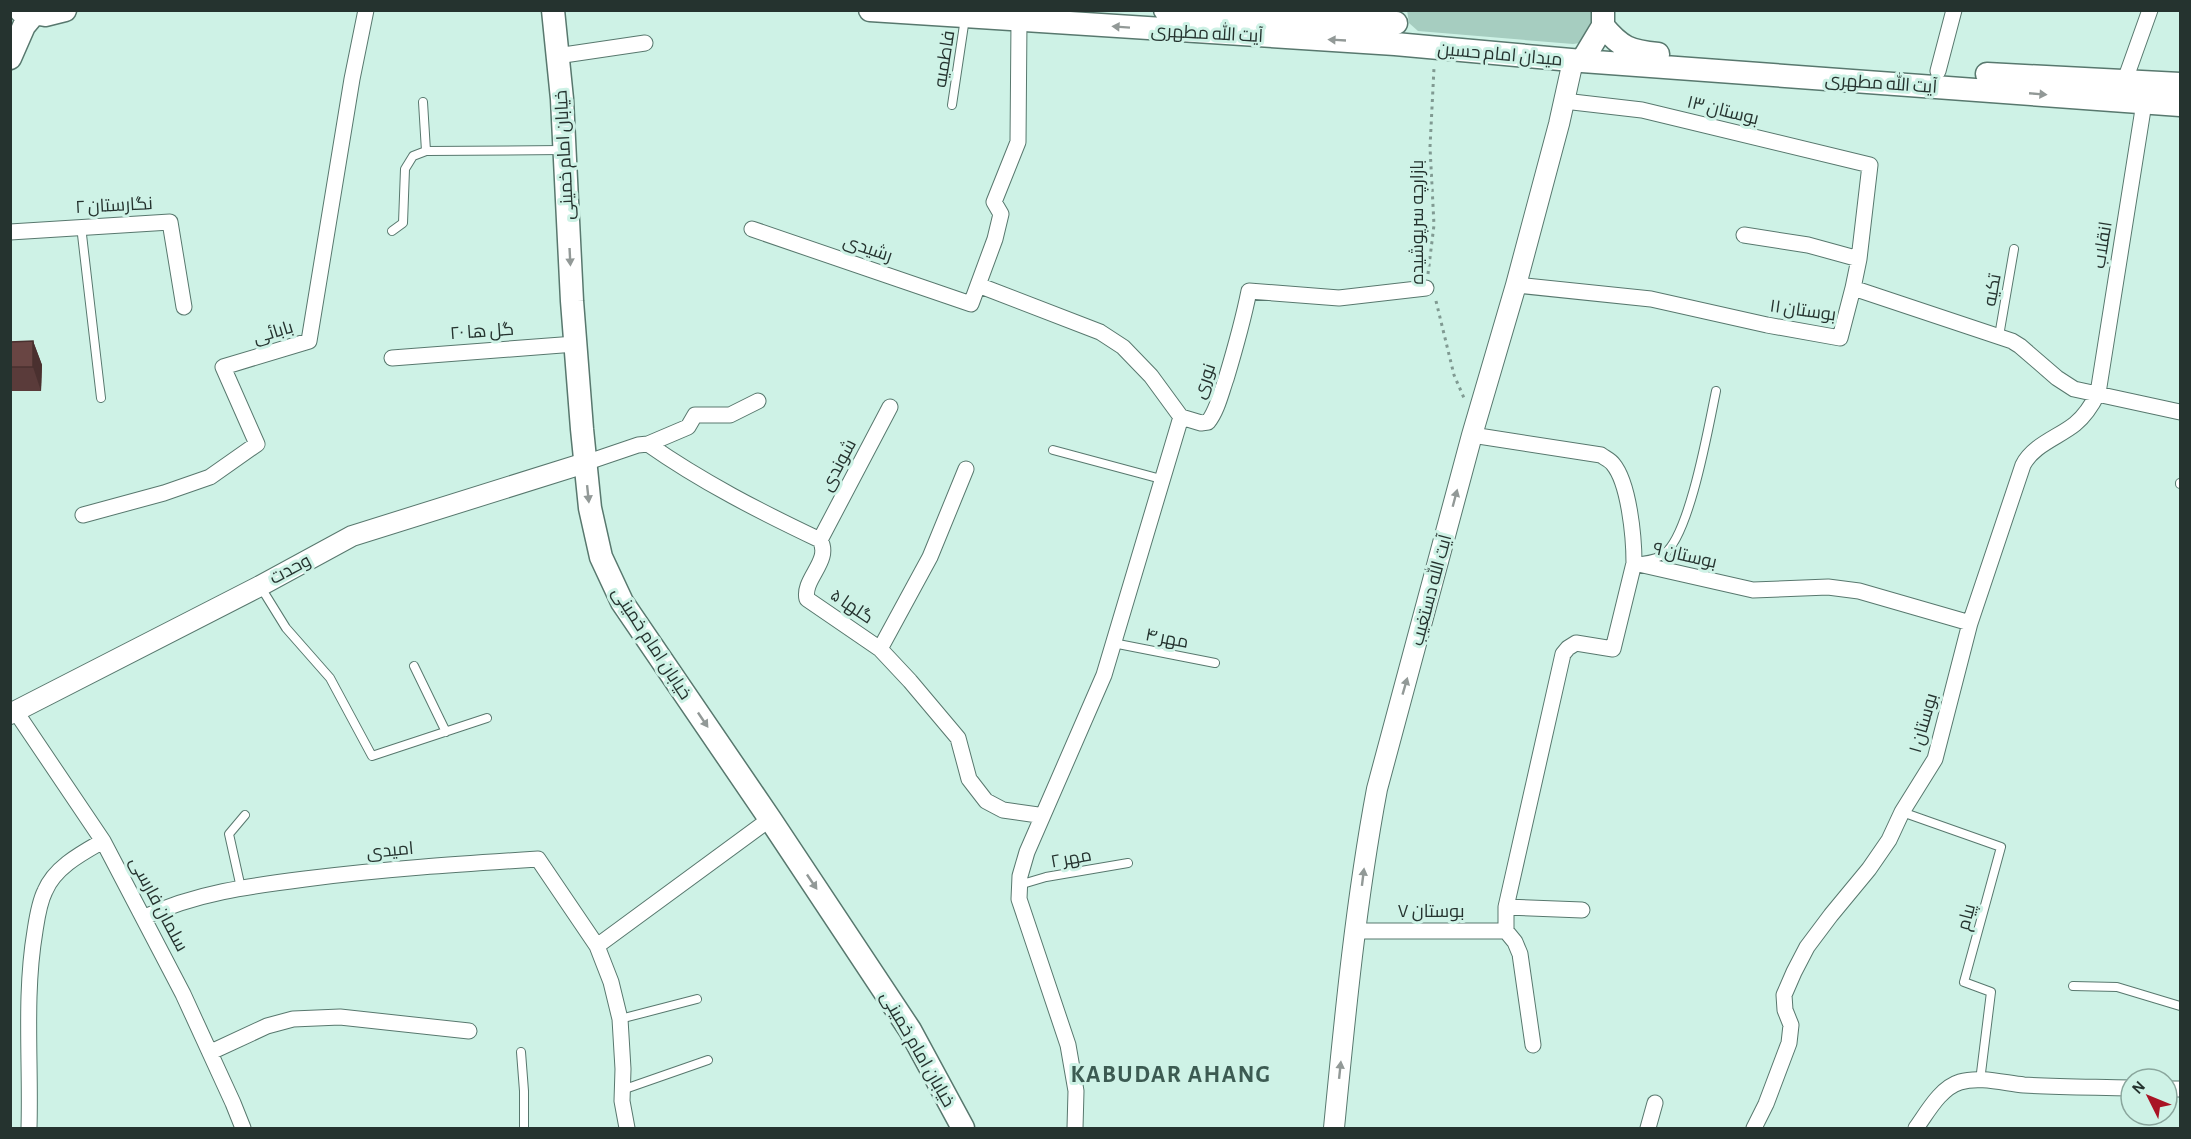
<svg xmlns="http://www.w3.org/2000/svg" width="2191" height="1139" font-family="'Alegreya Sans',Cairo,sans-serif">
	<rect width="100%" height="100%" fill="#cef2e6"/>
	<!-- green -->
	<path fill="#a6cdc0" d="M1407,10l185,1 -2,21 -10,11 -7,1 -155,-13 -9,-8z"/>
	<g fill="none" stroke-linecap="round" stroke-linejoin="round">
		<defs>
			<path id="service" d="M423,102l3,49
				M952,105l13,-87
				M81,226l20,172
				M392,231l11,-8 2,-54 8,-13 13,-5 137,-1
				M1999,336l15,-87
				M1053,450l108,29
				M2180,483v1
				M1642,561c7,-1 17,-3 22,-7 26,-19 45,-130 52,-163
				M260,586l26,42 44,50 42,78 115,-38
				M1113,643l102,20
				M414,666l32,66
				M1902,812l99,35 -37,135 27,10 -11,89
				M1019,885l27,-8 82,-14
				M241,888l-12,-54 16,-19
				M2073,986l44,1 63,19
				M620,1019l77,-20
				M521,1052l3,39v37
				M622,1090l86,-30"/>
			<path id="minor" d="M557,56l88,-13
				M1938,71l16,-61
				M2125,80l25,-70
				M1564,101l78,9 228,55 -11,94 -6,29
				M752,229l219,75 24,-65 6,-25 -7,-12 24,-60 1,-121
				M10,232l160,-10 14,85
				M1744,235l64,10 51,14
				M978,285l122,47 23,15 28,29 30,41 20,6 7,-1c9,-11 13,-29 18,-43 9,-30 17,-58 23,-88l90,7 87,-10
				M1516,285l135,14 116,26 73,13 13,-50 159,53 8,5 37,32 17,11 106,23
				M392,358l183,-14
				M1472,435l129,20c4,3 9,5 12,9 16,19 21,73 21,99l119,27 75,-3 31,4 111,32
				M648,444l40,-17 7,-12h35l28,-14
				M585,463l53,-18 10,-1c54,38 113,68 172,96 12,21 -18,39 -13,59l73,50 30,32 48,57 11,41 17,22 17,9 35,5 2,6
				M83,515l81,-22 46,-16 47,-33 -34,-77 86,-26 43,-262 14,-69
				M820,540l70,-133
				M880,649l50,-92 36,-88
				M16,712l87,129 80,153 50,109 10,25
				M1506,907l76,3
				M145,917c50,-24 105,-31 160,-38 77,-10 155,-15 233,-20l59,87 14,36 9,37 3,50 -1,32 5,27
				M1356,931h150
				M597,946l173,-127
				M1533,1045l-13,-91 -5,-12 -9,-11v-24l57,-253 5,-6 8,-5 37,6 21,-86
				M211,1052l56,-26 26,-7 47,-2 129,14
				M2167,1089h13
				M29,1128c2,-65 -5,-132 6,-197 2,-13 4,-28 10,-40 10,-24 37,-38 58,-50
				M1075,1128l1,-37 -8,-46 -49,-146 1,-23 7,-24 77,-177 77,-258
				M1648,1128l7,-25
				M1754,1128l12,-24 23,-61 2,-18 -6,-15 -1,-15 10,-23 13,-25 24,-32 38,-46 20,-29 13,-28 33,-53 35,-136 53,-158c10,-20 36,-28 52,-41 11,-9 17,-19 23,-31l46,-290
				M1916,1128c11,-15 24,-40 44,-46 19,-6 44,1 64,3 36,2 71,2 107,3"/>
			<path id="tertiary" d="M10,714l250,-128 92,-50 233,-73
				M1334,1128c11,-113 22,-227 43,-339l95,-354 44,-150 43,-161 14,-63"/>
			<path id="secondary" d="M553,10l9,89 10,202 10,128 8,79 11,49 21,45 148,217 140,211 53,98
				M870,10l525,34 187,17 21,-35v-16
				M1165,10l231,13
				M21,11l24,4 20,-5
				M1603,26c18,22 27,25 55,28
				M10,58l14,-32 10,-12
				M1582,61l598,44
				M1987,74l193,10"/>
		</defs>
		<!-- service casing -->
		<use href="#service" stroke="#58786e" stroke-width="10"/>
		<!-- minor casing -->
		<use href="#minor" stroke="#58786e" stroke-width="17"/>
		<!-- tertiary casing -->
		<use href="#tertiary" stroke="#58786e" stroke-width="22"/>
		<!-- secondary casing -->
		<use href="#secondary" stroke="#58786e" stroke-width="25"/>
		<!-- path -->
		<path stroke="#809a92" stroke-width="3" stroke-dasharray="3 4.5" stroke-linecap="butt" d="M1428,274l6,-49 -4,-78 4,-79
			M1436,301l18,74 10,23"/>
		<!-- service -->
		<use href="#service" stroke="#fff" stroke-width="8"/>
		<!-- minor -->
		<use href="#minor" stroke="#fff" stroke-width="15"/>
		<!-- tertiary -->
		<use href="#tertiary" stroke="#fff" stroke-width="20"/>
		<!-- secondary -->
		<use href="#secondary" stroke="#fff" stroke-width="22"/>
	</g>
	<!-- wall -->
	<path fill="#5a3b3a" d="M33,341l9,24 -1,26h-31v-49z"/>
	<!-- shaded-wall -->
	<path fill="#4a302f" d="M33,341l9,24 -1,26 -8,-24z"/>
	<!-- building -->
	<path fill="#694543" stroke="#4a302f" stroke-width="1.5" d="M33,341v26h-23v-25z"/>
	<!-- one-way arrows -->
	<defs><path id="oneway-solid" d="M-6-.8H1V-3.2L6.5 0L1 3.2V.8H-6Z" transform="scale(1.5)"/></defs>
	<g fill="#929997">
		<use href="#oneway-solid" transform="translate(1121 27) rotate(-176)"/>
		<use href="#oneway-solid" transform="translate(1337 40) rotate(-177)"/>
		<use href="#oneway-solid" transform="translate(2038 94) rotate(5)"/>
		<use href="#oneway-solid" transform="translate(570 257) rotate(87)"/>
		<use href="#oneway-solid" transform="translate(588 494) rotate(84)"/>
		<use href="#oneway-solid" transform="translate(1455 498) rotate(-75)"/>
		<use href="#oneway-solid" transform="translate(1405 686) rotate(-74)"/>
		<use href="#oneway-solid" transform="translate(703 720) rotate(56)"/>
		<use href="#oneway-solid" transform="translate(1363 877) rotate(-83)"/>
		<use href="#oneway-solid" transform="translate(812 882) rotate(56)"/>
		<use href="#oneway-solid" transform="translate(1340 1070) rotate(-84)"/>
	</g>
	<g text-anchor="middle" stroke-width="6" stroke-linejoin="round" paint-order="stroke">
		<!-- street labels -->
		<g font-size="18" fill="#25332f" stroke="#cef2e6">
			<text transform="translate(1207 33) rotate(3)" y="6">آیت الله مطهری</text>
			<text transform="translate(1500 54) rotate(5)" y="6">میدان امام حسین</text>
			<text transform="translate(944 59) rotate(-81)" y="6">فاطمیه</text>
			<text transform="translate(1881 83) rotate(4)" y="6">آیت الله مطهری</text>
			<text transform="translate(1723 110) rotate(14)" y="6">بوستان ۱۳</text>
			<text transform="translate(564 155) rotate(-93)" y="6">خیابان امام خمینی</text>
			<text transform="translate(114 205) rotate(-3)" y="6">نگارستان ۲</text>
			<text transform="translate(1417 222) rotate(-90)" y="6">بازارچه سرپوشیده</text>
			<text transform="translate(2102 245) rotate(-81)" y="6">انقلاب</text>
			<text transform="translate(868 248) rotate(19)" y="6">رشیدی</text>
			<text transform="translate(1992 290) rotate(-80)" y="6">تکیه</text>
			<text transform="translate(1803 310) rotate(8)" y="6">بوستان ۱۱</text>
			<text transform="translate(482 331) rotate(-4)" y="6">گل ها ۲۰</text>
			<text transform="translate(273 332) rotate(-17)" y="6">بابائی</text>
			<text transform="translate(1204 381) rotate(-71)" y="6">نوری</text>
			<text transform="translate(838 465) rotate(-62)" y="6">شوندی</text>
			<text transform="translate(1685 555) rotate(13)" y="6">بوستان ۹</text>
			<text transform="translate(290 569) rotate(-28)" y="6">وحدت</text>
			<text transform="translate(1431 590) rotate(-75)" y="6">آیت الله دستغیب</text>
			<text transform="translate(852 606) rotate(34)" y="6">گلها ۵</text>
			<text transform="translate(1167 638) rotate(11)" y="6">مهر ۴</text>
			<text transform="translate(652 643) rotate(57)" y="6">خیابان امام خمینی</text>
			<text transform="translate(1923 723) rotate(-74)" y="6">بوستان ۱</text>
			<text transform="translate(390 850) rotate(-5)" y="6">امیدی</text>
			<text transform="translate(1071 858) rotate(-10)" y="6">مهر ۲</text>
			<text transform="translate(159 904) rotate(62)" y="6">سلمان فارسی</text>
			<text x="1431" y="917">بوستان ۷</text>
			<text transform="translate(1966 917) rotate(-75)" y="6">پیام</text>
			<text transform="translate(918 1049) rotate(60)" y="6">خیابان امام خمینی</text>
		</g>
		<!-- district labels -->
		<g font-size="24" font-weight="bold" letter-spacing="1.5" fill="#3c5b52" stroke="#cef2e6">
			<text x="1171" y="1082">KABUDAR AHANG</text>
		</g>
	</g>
	<!-- border -->
	<rect width="2191" height="1139" fill="none" stroke="#25332f" stroke-width="24"/>
	<!-- north arrow -->
	<g transform="translate(2149 1097) rotate(313)"><circle r="28" fill="#cef2e6" stroke="#8aa69d" stroke-width="1.5"/>
	<path d="M0-4.5L10 22L0 15L-10 22Z" fill="#a91324"/>
	<text y="-9" font-size="16" font-weight="bold" text-anchor="middle" fill="#25332f">N</text>
	</g>
</svg>
